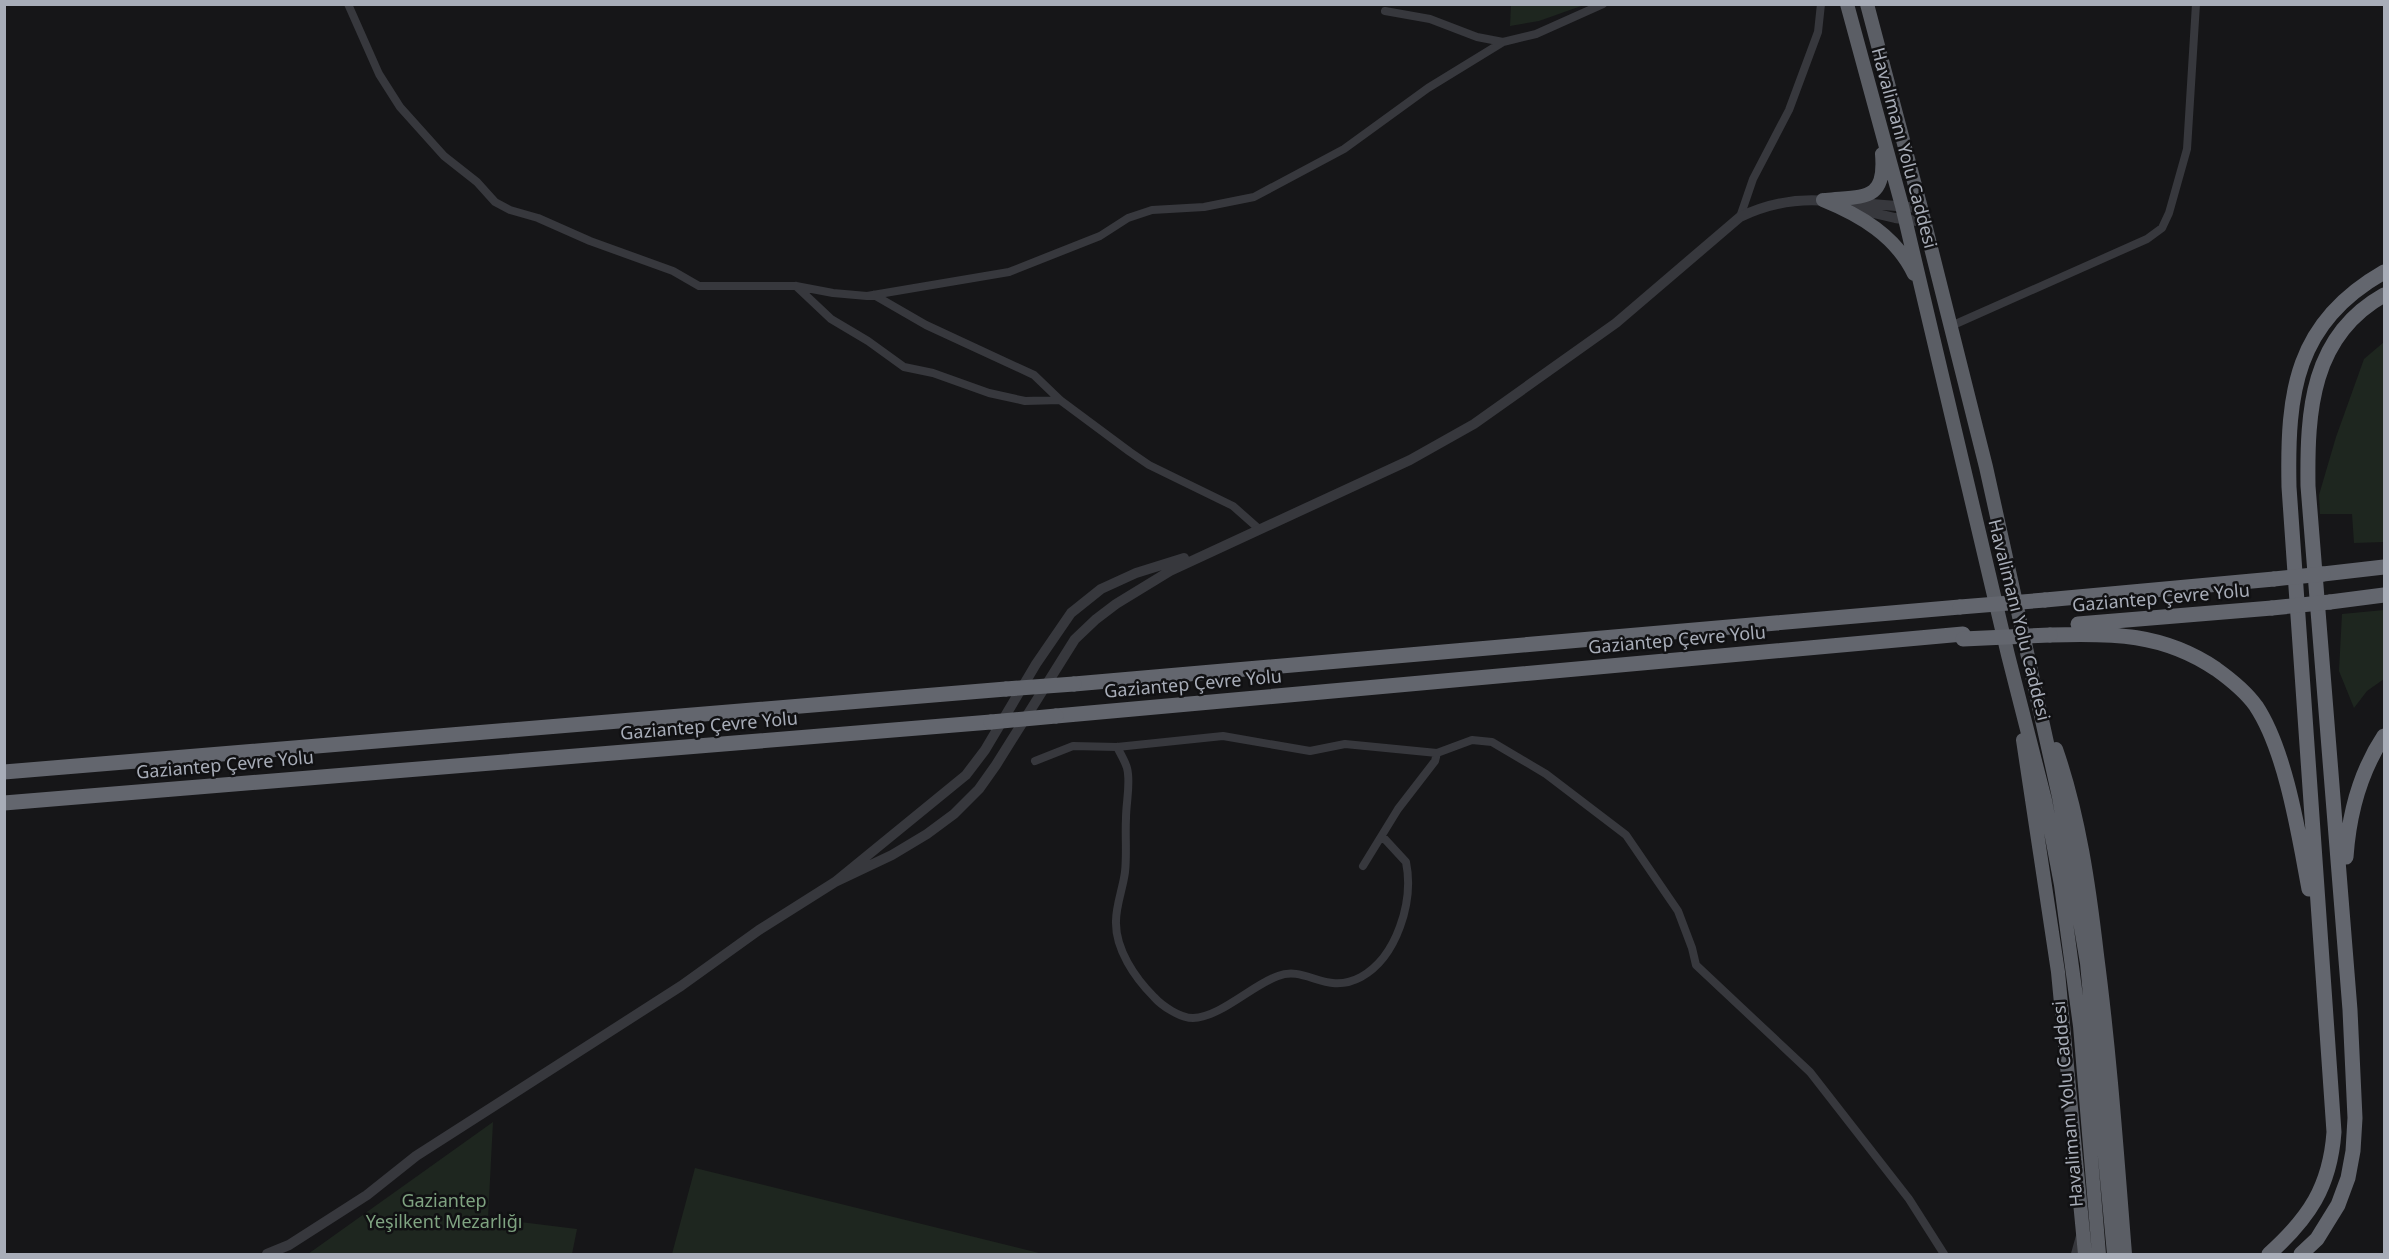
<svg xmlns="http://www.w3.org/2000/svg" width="2389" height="1259" font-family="'Noto Sans',sans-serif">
	<rect width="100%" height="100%" fill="#161618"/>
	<!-- green -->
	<path fill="#1e261f" d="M1511,5v-1l73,1 -45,16 -29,5z
		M2384,342v200l-30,1 -2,-29h-32l-1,-19 17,-58 28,-78z
		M2384,610v69l-17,12 -13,17 -15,-37 3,-57z
		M493,1122l-5,96 89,11 -5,25h-264z
		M695,1168l348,86h-371z"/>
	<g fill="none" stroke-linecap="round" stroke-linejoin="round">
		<!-- minor -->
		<path stroke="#37383d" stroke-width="8" d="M348,4l31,70 21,33 44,49 33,26 18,20 15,8 28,8 52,23 83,30 26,15h97l37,7 34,3 142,-24 91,-36 28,-18 24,-8 52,-3 50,-10 90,-48 84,-61 75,-46 33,-8 67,-30
			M1385,11l45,8 47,18 26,5
			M1740,217l13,-38 36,-69 29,-78 3,-28
			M796,286l35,33 37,22 36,26 29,6 56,20 36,8 35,-1
			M874,295l52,30 108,50 26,25 70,52 19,13 84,41 26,23
			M1951,326l196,-87 15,-11 7,-15 18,-64 9,-145
			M1117,747c3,6 8,14 10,21 4,15 -1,34 -1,50 -1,18 1,36 -1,54 -2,16 -9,33 -9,49 -1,28 19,57 38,76 8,9 26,21 39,21 28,-1 59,-33 85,-42 28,-11 48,20 83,1 36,-20 53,-76 45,-115l-24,-26
			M1035,761l38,-15 44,1 106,-11 87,15 35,-7 92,9 35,-13 20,2 54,32 80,61 52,76 14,37 4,17 114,107 99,127 35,55
			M1363,866l35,-57 37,-48 2,-8"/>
		<!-- tertiary -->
		<path stroke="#37383d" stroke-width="10" d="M1847,202l74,6
			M1852,208l43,10 29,4
			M835,882l57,-27 35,-21 27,-20 25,-25 17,-24 79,-126 20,-19 21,-16 54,-33 240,-111 64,-36 142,-101 124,-106c29,-14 57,-19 88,-16
			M267,1254l22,-9 78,-50 49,-39 265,-170 78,-56 76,-48 131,-107 19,-25 51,-86 35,-51 30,-24 35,-16 48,-15
			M2076,1254l5,-18"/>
		<!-- trunk -->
		<path stroke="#5b5e65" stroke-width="14" d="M1847,4l55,202 106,449 37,145 16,85 19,141 19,228
			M1867,4l54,204 65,259 73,330 28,166 27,291
			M1823,200c37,15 73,36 91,74
			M1826,200c39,-4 60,1 56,-46
			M2023,740l35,232 27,282
			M2056,749c23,66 33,137 41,206 13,99 20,199 28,299"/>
		<!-- motorway -->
		<path stroke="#63666e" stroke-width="15" d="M2323,574l61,-7
			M2045,600l229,-21
			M2330,602l54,-7
			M2078,624l194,-16
			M2050,635c62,-2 113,-2 166,34 14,10 30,23 40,37 30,45 43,130 53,183
			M1074,684l886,-77
			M1056,716l907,-82
			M4,772l1002,-83
			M4,803l987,-81
			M2346,857c3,-43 14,-85 38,-121
			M2269,1254c40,-36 61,-67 65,-122l-45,-645c-2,-95 6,-164 95,-215
			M2301,1254l16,-15 21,-34 10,-27 5,-27 2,-33 -5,-108 -42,-524c-1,-75 3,-150 76,-191"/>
		<!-- motorway-bridge -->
		<path stroke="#63666e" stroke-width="15" d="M2274,579l49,-5
			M1960,607l85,-7
			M2272,608l58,-6
			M1963,639l87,-4
			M1006,689l68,-5
			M991,722l65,-6"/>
	</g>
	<g text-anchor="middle" stroke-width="5" stroke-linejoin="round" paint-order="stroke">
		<!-- street labels -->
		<g font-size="18" fill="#a8adb8" stroke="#111113">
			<text transform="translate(1904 148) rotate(75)" y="6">Havalimanı Yolu Caddesi</text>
			<text transform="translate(2161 598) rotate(-5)" y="6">Gaziantep Çevre Yolu</text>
			<text transform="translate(2019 620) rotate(76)" y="6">Havalimanı Yolu Caddesi</text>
			<text transform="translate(1677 640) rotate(-5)" y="6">Gaziantep Çevre Yolu</text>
			<text transform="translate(1193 684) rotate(-5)" y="6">Gaziantep Çevre Yolu</text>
			<text transform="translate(709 726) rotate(-5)" y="6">Gaziantep Çevre Yolu</text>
			<text transform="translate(225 765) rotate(-5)" y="6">Gaziantep Çevre Yolu</text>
			<text transform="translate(2068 1104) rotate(-95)" y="6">Havalimanı Yolu Caddesi</text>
		</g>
		<!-- park labels -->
		<g font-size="18" fill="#7fa381" stroke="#111113">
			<text x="444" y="1207">Gaziantep<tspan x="444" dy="21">Yeşilkent Mezarlığı</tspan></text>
		</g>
	</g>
	<!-- border -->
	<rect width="2389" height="1259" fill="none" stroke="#a8adb8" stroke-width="12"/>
</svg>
